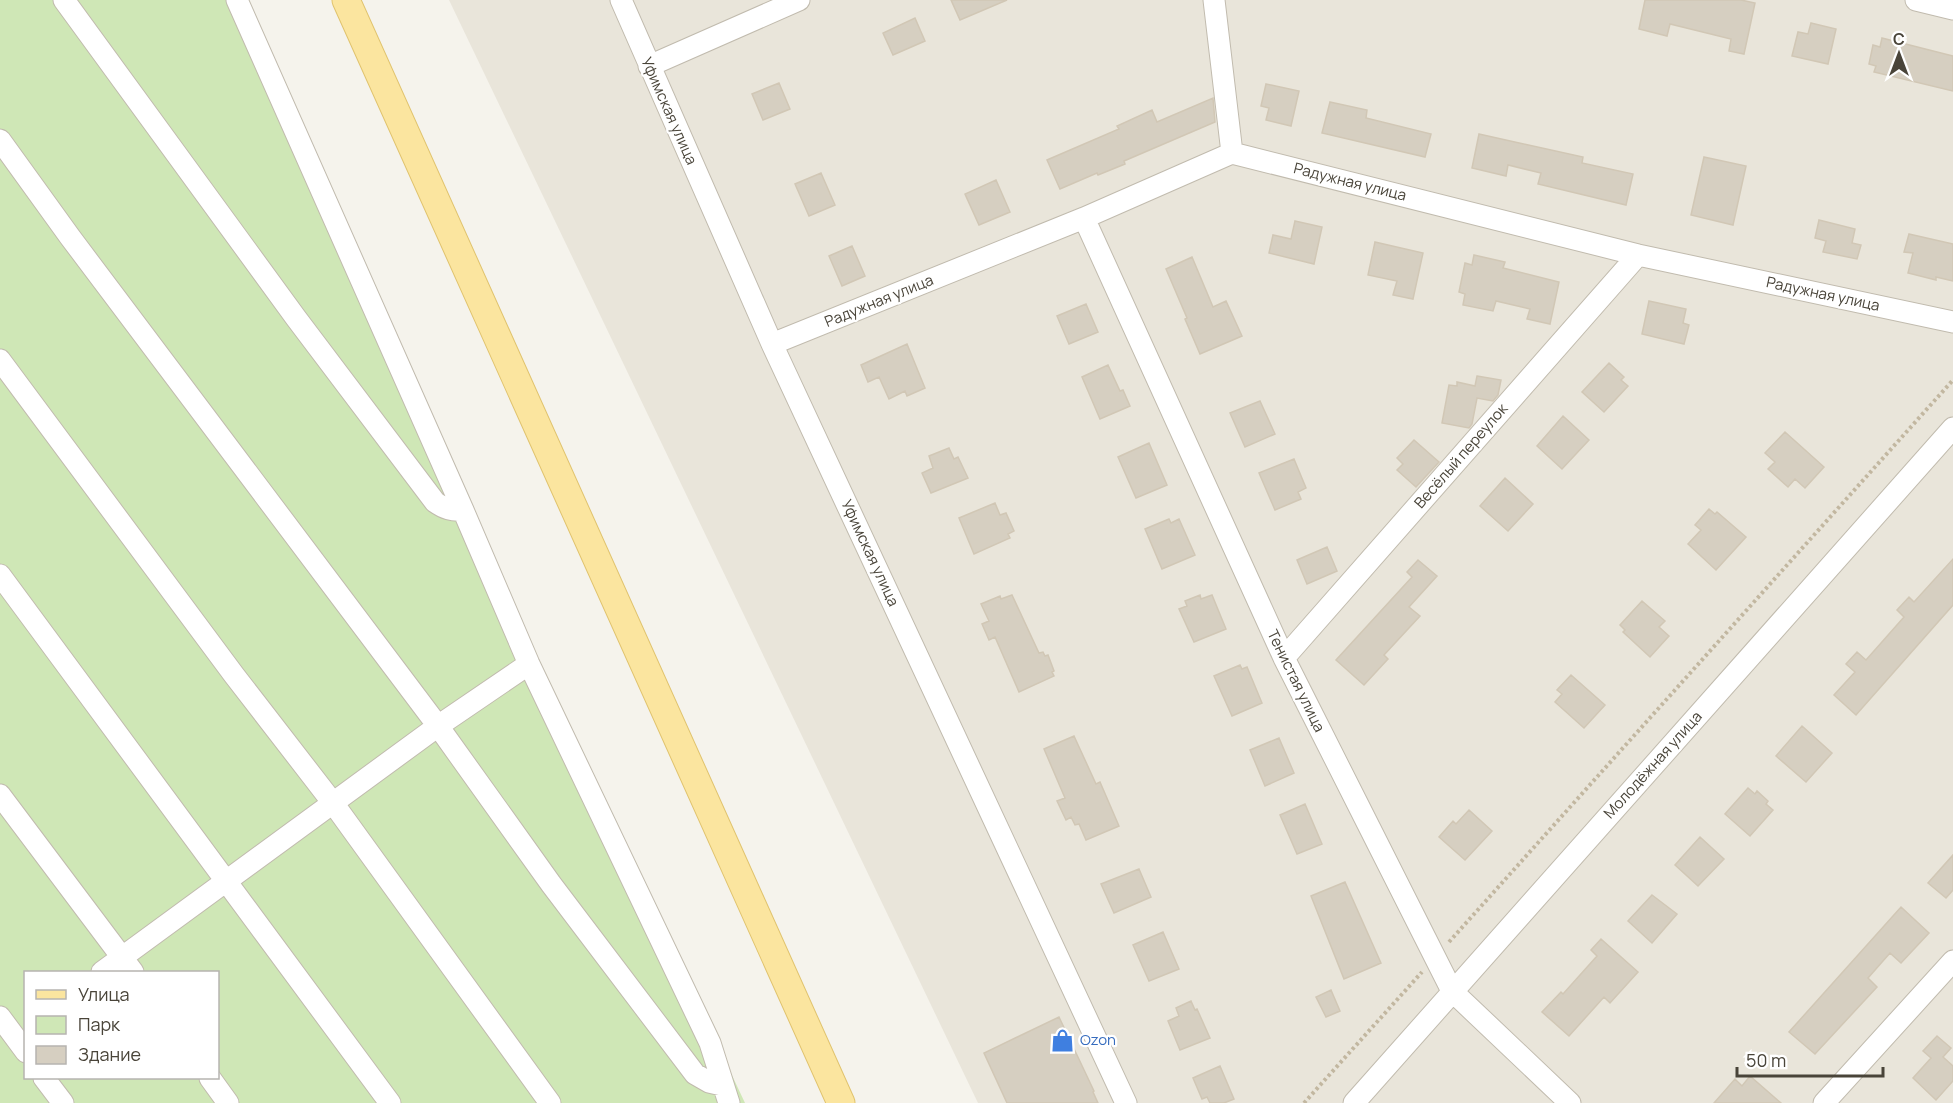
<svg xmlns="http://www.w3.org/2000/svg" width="1953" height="1103" font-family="Manrope,sans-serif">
	<rect width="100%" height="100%" fill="#f5f3ec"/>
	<!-- residential -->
	<path fill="#e9e5da" d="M449,0h1504v1103h-975z"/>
	<!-- green -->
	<path fill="#cfe7b6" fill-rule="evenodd" d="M0,0h226l519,1103h-745zM26,972h192v106h-192z"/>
	<!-- building -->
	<path fill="#d6cfc1" stroke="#d1c7b5" stroke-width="1.5" d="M951,0h56l-47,20z
		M1645,0h96l14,3 -11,51 -15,-3 2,-12 -61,-15 -3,12 -28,-7z
		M915,18l10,23 -32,14 -10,-22z
		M1811,23l25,6 -8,35 -36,-8 6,-24 10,2z
		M1882,38l71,18v35l-79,-19 2,-6 -7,-2 4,-19 7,2z
		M779,83l11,26 -27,11 -11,-26z
		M1266,84l33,7 -8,35 -25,-6 3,-12 -8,-2z
		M1213,98l2,24 -91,39 1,3 -27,11 -1,-2 -37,16 -13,-29 72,-31 -2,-3 35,-16 5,12z
		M1330,102l37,8 -1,8 65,16 -6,23 -103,-24z
		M1479,134l104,23 -1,6 51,11 -7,31 -88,-21 3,-11 -33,-8 -2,11 -34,-8z
		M1704,157l42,9 -13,59 -42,-10z
		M821,173l14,32 -26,11 -14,-32z
		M996,180l14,32 -31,13 -14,-31z
		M1819,220l36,9 -3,14 9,2 -4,14 -34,-7 3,-11 -11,-3z
		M1295,221l27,6 -8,37 -45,-11 4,-18 18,4z
		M1909,234l44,10v37l-17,-4v3l-28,-7 5,-20 -9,-1z
		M1375,242l48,11 -10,46 -20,-4 4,-14 -29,-6z
		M852,246l13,30 -23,10 -13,-30z
		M1474,255l31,7 -2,6 56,14 -9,42 -23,-5 3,-10 -34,-8 -3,10 -30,-6 2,-11 -6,-2 6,-29 7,2z
		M1192,257l21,50 13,-6 16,35 -42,18 -15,-35 2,-1 -21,-49z
		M1649,301l37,8 -3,14 6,2 -5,19 -42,-10z
		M1086,304l12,28 -29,12 -12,-28z
		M907,344l18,44 -18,8 -2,-5 -16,8 -10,-22 -11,5 -7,-17z
		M1609,363l15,14 -3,3 7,6 -24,26 -22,-20z
		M1108,365l12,26 3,-1 7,16 -30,13 -18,-42z
		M1477,376l24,4 -3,15 -5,6 -16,-3 -5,26 -3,4 -27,-5 7,-38 8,1v-4l18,4z
		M1260,401l15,33 -30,13 -15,-34z
		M1563,416l26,24 -27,29 -25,-23z
		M1785,432l39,35 -19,21 -10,-9 -7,8 -20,-18 7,-7 -10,-9z
		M1414,440l25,22 -23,25 -19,-17 6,-6 -6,-6z
		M1149,443l18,42 -31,13 -18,-41z
		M949,448l5,11 4,-2 10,21 -37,15 -9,-20 11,-5 -4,-12z
		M1294,459l12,29 -8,4 3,7 -26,11 -16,-37z
		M1505,478l28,26 -25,27 -28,-25z
		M995,503l5,12 6,-2 8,18 -6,3 2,4 -36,16 -15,-36z
		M1709,509l6,5 2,-2 29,25 -30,33 -28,-26 13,-14 -6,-5z
		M1169,519l2,4 8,-4 16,36 -33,14 -17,-40z
		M1327,547l10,24 -30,13 -10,-24z
		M1953,559v46l-97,110 -22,-20 21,-23 -9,-8 11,-12 9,8 38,-43 -7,-7 12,-13 5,5z
		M1418,560l19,16 -28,31 11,9 -36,39 4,4 -24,26 -28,-25 76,-83 -5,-5z
		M1012,595l27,58 4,-1 2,4 3,-1 6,16 -2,1 2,4 -35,16 -24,-55 -6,3 -7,-16 7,-3 -8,-17 19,-8 1,3z
		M1200,595l1,4 11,-4 14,34 -32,13 -15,-33 8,-3 -2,-5z
		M1642,601l23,20 -6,6 10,9 -19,21 -27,-25 2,-2 -5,-5z
		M1240,665l2,4 5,-2 15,36 -30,13 -18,-40z
		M1571,675l34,30 -21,23 -29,-26 7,-8 -5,-4z
		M1802,726l30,27 -26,29 -30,-26z
		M1074,736l22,48 4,-2 19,44 -33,14 -7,-16 -4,1 -4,-8 -5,3 -9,-19 8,-3 -21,-49z
		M1279,738l15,35 -29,13 -15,-36z
		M1748,788l7,6 2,-3 11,10 -2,3 7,6 -23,26 -25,-22z
		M1305,804l17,40 -25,10 -17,-39z
		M1469,810l23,21 -27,29 -26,-23 14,-16 3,3z
		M1700,837l24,22 -26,27 -23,-21z
		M1953,855v35l-7,8 -18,-15z
		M1139,869l12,28 -37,16 -13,-29z
		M1345,882l36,81 -37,16 -33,-83z
		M1652,895l25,19 -25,29 -24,-22z
		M1901,907l28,26 -28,30 -11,-10 -22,25 9,9 -62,67 -26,-22z
		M1163,932l16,37 -30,12 -16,-36z
		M1601,939l37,33 -28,31 -6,-6 -35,39 -27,-24 19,-20 2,2 34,-38 -6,-6z
		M1331,990l9,21 -14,6 -10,-20z
		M1191,1001l4,9 2,-1 13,29 -30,12 -12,-29 11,-5 -3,-8z
		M1059,1017l35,74 -1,1 5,11h-91l-23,-50z
		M1937,1036l14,12 -8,9 10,9v15l-17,19 -23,-22 18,-20 -8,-7z
		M1220,1066l14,33 -10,4h-14l-3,-6 -5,2 -9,-21z
		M1750,1076l31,27h-67l21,-24 7,7z"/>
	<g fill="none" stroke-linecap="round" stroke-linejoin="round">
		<defs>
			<path id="minor" d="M64,0l232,318 139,184c10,7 17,9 28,8
				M237,0l226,510 66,154 181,379 19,60
				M621,0l151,344 354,759
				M1214,0l18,153
				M1916,0l37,9
				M649,66l150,-66
				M0,140l70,97 368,489 113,158 144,190 14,8 13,3
				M1084,218l200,440 168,333 118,112
				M772,344l312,-126 148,-65 406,102 315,67
				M0,360l234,315 99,128 217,300
				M0,575l390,528
				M1284,658l354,-403
				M0,795l133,177
				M102,972l336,-246 91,-62
				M0,1017l26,35
				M44,1078l19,25
				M210,1078l18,25
				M1354,1103l599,-675
				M1824,1103l129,-142"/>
			<path id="major" d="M346,0l495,1103"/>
		</defs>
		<!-- minor casing -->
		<use href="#minor" stroke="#c1bbae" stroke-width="23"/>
		<!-- major casing -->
		<use href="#major" stroke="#e0c36e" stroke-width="29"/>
		<!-- path -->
		<path stroke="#c2b7a0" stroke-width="4" stroke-dasharray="3 3" stroke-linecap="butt" d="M1449,942l504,-562
			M1304,1103l118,-131"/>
		<!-- minor -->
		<use href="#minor" stroke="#fff" stroke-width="21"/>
		<!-- major -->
		<use href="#major" stroke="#fbe59f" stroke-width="27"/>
	</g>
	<!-- icons -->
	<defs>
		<symbol id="shop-bare" viewBox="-9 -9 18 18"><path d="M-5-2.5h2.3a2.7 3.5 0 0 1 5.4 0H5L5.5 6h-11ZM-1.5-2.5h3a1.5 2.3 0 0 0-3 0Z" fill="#3f7fe0" stroke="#fff" stroke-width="2.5" paint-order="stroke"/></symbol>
	</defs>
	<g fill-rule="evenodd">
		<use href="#shop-bare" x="1046" y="1024" width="33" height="33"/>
	</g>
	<g text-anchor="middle" stroke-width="4.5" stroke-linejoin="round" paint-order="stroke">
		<!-- street labels -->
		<g font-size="15" fill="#494439" stroke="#fff">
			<text transform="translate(669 111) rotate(66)" y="5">Уфимская улица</text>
			<text transform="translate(1350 182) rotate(14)" y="5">Радужная улица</text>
			<text transform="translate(1823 294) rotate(12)" y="5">Радужная улица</text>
			<text transform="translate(879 301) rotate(-22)" y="5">Радужная улица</text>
			<text transform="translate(1461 456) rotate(-49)" y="5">Весёлый переулок</text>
			<text transform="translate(870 553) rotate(65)" y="5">Уфимская улица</text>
			<text transform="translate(1296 681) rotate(64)" y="5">Тенистая улица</text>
			<text transform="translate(1653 765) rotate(-48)" y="5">Молодёжная улица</text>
		</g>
		<!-- shop labels -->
		<g font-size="15" fill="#366cbe" stroke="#fff" text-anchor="start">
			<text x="1080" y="1045">Ozon</text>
		</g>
	</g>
	<!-- legend -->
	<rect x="24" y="971" width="195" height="108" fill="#ffffff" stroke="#b6b4b0" stroke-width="1.5"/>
	<rect x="36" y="990" width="30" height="9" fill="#fbe59f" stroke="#b6b4b0" stroke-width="1.5"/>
	<text x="78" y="1001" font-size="18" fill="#494439">Улица</text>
	<rect x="36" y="1016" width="30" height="18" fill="#cfe7b6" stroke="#b6b4b0" stroke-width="1.5"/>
	<text x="78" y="1031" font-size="18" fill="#494439">Парк</text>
	<rect x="36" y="1046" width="30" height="18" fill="#d6cfc1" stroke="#b6b4b0" stroke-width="1.5"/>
	<text x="78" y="1061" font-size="18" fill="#494439">Здание</text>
	<!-- north arrow -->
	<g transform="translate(1899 54)" stroke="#ffffff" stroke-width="4.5" paint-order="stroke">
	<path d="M0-4.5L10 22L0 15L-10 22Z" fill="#494439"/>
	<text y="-9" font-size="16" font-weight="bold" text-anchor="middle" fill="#494439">С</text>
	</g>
	<!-- scale -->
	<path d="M1737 1067v9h146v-9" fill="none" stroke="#494439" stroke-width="3"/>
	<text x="1746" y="1067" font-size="18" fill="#494439" stroke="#ffffff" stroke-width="4.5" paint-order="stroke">50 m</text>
</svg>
